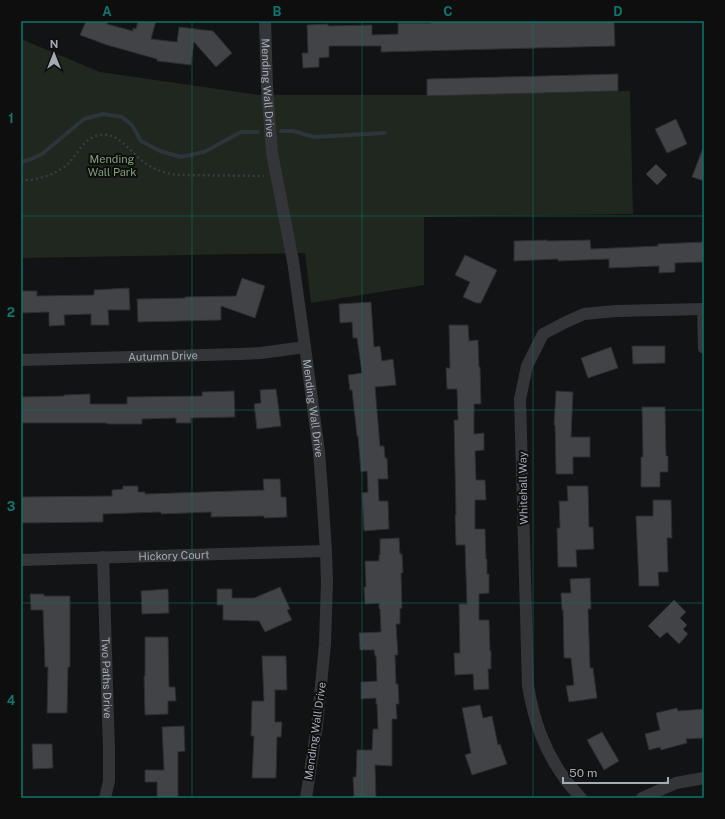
<svg xmlns="http://www.w3.org/2000/svg" width="725" height="819" font-family="'Public Sans',sans-serif">
	<rect width="100%" height="100%" fill="#121314"/>
	<!-- green -->
	<path fill="#1f271f" d="M21,39l79,33 159,23h161l210,-4 3,123 -209,3v68l-113,18 -6,-50 -284,5z"/>
	<g fill="none" stroke-linecap="round" stroke-linejoin="round">
		<!-- stream -->
		<path stroke="#2b353a" stroke-width="4" d="M281,131h12l21,6 71,-4
			M21,162l8,-2 13,-6 42,-35 19,-5 19,3 10,8 9,16 19,10 21,6 23,-5 37,-20h17"/>
	</g>
	<!-- building -->
	<path fill="#414347" stroke="#2c2d30" d="M86,21h22l-1,3 26,7v-3l3,1 2,-8h18l-5,18 26,3 2,-15 34,4 19,22 -16,14 -22,-25 -3,23 -34,-4v-2l-50,-14 -27,-10z
		M431,21h183l1,25 -234,6v-6h-52v11l-10,1v9l-16,1 -1,-15h6l-1,-28 21,-1v2l44,-1v10l26,-1v-11h33z
		M618,74v17l-191,5v-17z
		M676,119l11,25 -20,9 -12,-24z
		M703,148h1v33l-12,-4z
		M656,164l11,11 -10,10 -11,-11z
		M547,240v1l43,-1 1,9 67,-3v-2l46,-2v20l-29,1v9l-16,1v-7l-50,2v-9l-51,2v-2l-44,2v-20z
		M465,255l32,15 -16,33h-5l-13,-6 7,-15 -15,-7z
		M242,278l23,8 -10,32 -34,-12v14l-83,2 -1,-23 48,-1v-1l51,-1z
		M129,288l1,22h-22l1,15h-18v-11l-27,1 1,10 -16,1v-14l-28,1v-22h16v5l57,-1v-5z
		M371,302l3,45 6,-1 2,15 11,-2 3,26 -21,2 5,59h4l1,12h2l1,21h-10l1,22h9l1,28 -25,2 -2,-38 6,-1 -1,-21 -6,1 -3,-36h-1l-5,-46h-2l-2,-15 14,-2 -5,-35h-4l-1,-16 -12,1 -1,-19z
		M449,325h19l1,16 9,-1 1,27h1l1,37h-7v30l10,-1v17l-9,1 1,29h9l1,20h-11v29h10l1,30h1v15h2v19l-10,1v26h10l1,31h1v18h-3l1,20 -15,1 -1,-16 -18,1 -1,-22h6l-1,-49h8l-2,-59h-9l-1,-30h1l-2,-95h4l-1,-31h-10l-1,-21h4z
		M632,346h33v17l-32,1z
		M611,347l7,21 -30,10 -7,-20z
		M276,389l5,37 -24,3 -3,-25 7,-1 -1,-13z
		M234,391l1,26 -44,1v5h-15v-5l-34,1v5h-35v-1h-86v-26l43,-1v-1l26,-1v10h37v-7l75,-1v-4z
		M556,391l17,1 -2,45h19v20h-17v17h-17l-1,-49h-1z
		M642,407h23l1,49h2v16h-8v15h-19v-30h2z
		M263,479h17l1,18h5l1,20 -23,1v-2l-53,1v-5l-50,2v-2l-58,2v8l-82,1v-26l91,-1v-6l11,-1v-3h15v6h7v2l119,-4z
		M567,486h21l1,41h4l1,22 -18,1 1,17h-19l-1,-39h3l-1,-27h9z
		M653,500h18l1,38h-5l1,34h-10l1,14h-20l-3,-70h17z
		M399,538l1,16h2l1,19h-2l1,35 -2,1v15h-4l2,31h-3l1,29h2l1,20h-3l1,15h-5v47l-17,-1 1,33h-22l-1,-21h3l1,-27h15l1,-21h5l-1,-25h-1v-6l-15,1v-17l16,-1 -1,-25h-1l-1,-6h-14l-1,-17 22,-1 -1,-23h-1v-6l-14,1 -1,-17h2l-1,-26h14v-6h1v-16z
		M590,578l1,31h-3l2,59h3l4,30 -28,4 -3,-16 8,-1 -3,-27h-7l-1,-48h-1l-1,-17h10l-1,-14z
		M280,587l10,22 -3,1 5,10 -27,12 -6,-11 -36,-1v-15h-6v-16h15v9h22z
		M168,589l1,24 -27,1 -1,-23z
		M30,594h14v2h26v71h-2l-1,46h-20l1,-46h-3l-2,-57h-12z
		M674,600l12,12 -6,6 7,7 -4,4 5,5 -9,10 -12,-12 -7,6 -12,-12z
		M145,637h23l1,50h6l1,14h-8v13l-23,1 -1,-39h1z
		M262,656h24l1,34h-12v32h7l-1,15h-4l-1,41h-24l2,-42h-3l1,-35h12z
		M480,705l3,13 9,-2 6,29 2,-1 7,20 -35,11 -7,-20 6,-2 -9,-45z
		M677,708l1,3 26,-2v29l-18,1 1,4 -26,7 -1,-3 -11,3 -4,-16 15,-4 -4,-17z
		M184,726l1,25 -7,1v46h-21v-16h-12v-12h19l-2,-43z
		M602,732l17,29 -15,9 -17,-30z
		M32,744h20l1,24 -20,1z"/>
	<g fill="none" stroke-linecap="round" stroke-linejoin="round">
		<!-- path -->
		<path stroke="#393c40" stroke-width="2.5" stroke-dasharray="2 3" stroke-linecap="butt" d="M21,180c16,1 36,-6 48,-17 9,-10 16,-26 31,-28 19,-3 31,18 45,28 10,7 22,11 34,12l85,1"/>
		<!-- minor -->
		<g stroke="#333539" stroke-width="12">
			<path id="s1" d="M265,21l2,66 5,66 21,108 12,86 14,105 3,39 4,60 1,31 -2,62 -8,82 -11,72"/>
			<path d="M703,309l1,39"/>
			<path id="s2" d="M21,360l219,-6 21,-1 44,-6"/>
			<path id="s3" d="M103,557l6,193v31l-4,17"/>
			<path id="s4" d="M21,560l305,-9"/>
			<path d="M581,798c-5,-6 -11,-12 -16,-19 -21,-29 -31,-58 -37,-93l-8,-287 7,-33 16,-32 23,-12 18,-8 32,-3 88,-2"/>
			<path d="M642,798l34,-15 28,-5"/>
		</g>
	</g>
	<!-- grid -->
	<path fill="none" stroke="#0f766e" stroke-width="1" stroke-opacity="0.55" d="M192,21v777M362,21v777M533,21v777M21,216h683M21,410h683M21,603h683"/>
	<g text-anchor="middle" stroke-width="4" stroke-linejoin="round" paint-order="stroke">
		<!-- street labels -->
		<g font-size="11" fill="#a4abb5" stroke="#0e0e0f">
			<text dy="4" stroke="none"><textPath href="#s1" startOffset="67">Mending Wall Drive</textPath></text>
			<text dy="4" stroke="none"><textPath href="#s2" startOffset="142">Autumn Drive</textPath></text>
			<text dy="4" stroke="none"><textPath href="#s1" startOffset="391">Mending Wall Drive</textPath></text>
			<text transform="translate(523 488) rotate(-91)" y="4">Whitehall Way</text>
			<text dy="4" stroke="none"><textPath href="#s4" startOffset="153">Hickory Court</textPath></text>
			<text dy="4" stroke="none"><textPath href="#s3" startOffset="121">Two Paths Drive</textPath></text>
			<text transform="translate(315 731) rotate(-82)" y="4">Mending Wall Drive</text>
		</g>
		<!-- park labels -->
		<g font-size="11" fill="#7da17a" stroke="#0e0e0f">
			<text x="112" y="163">Mending<tspan x="112" dy="13">Wall Park</tspan></text>
		</g>
	</g>
	<!-- border -->
	<rect width="725" height="819" fill="none" stroke="#0e0e0f" stroke-width="44"/>
	<!-- north arrow -->
	<g transform="translate(54 54)" stroke="#0e0e0f" stroke-width="3" paint-order="stroke">
	<path d="M0-3L7 15L0 10L-7 15Z" fill="#a4abb5"/>
	<text y="-6" font-size="11" font-weight="bold" text-anchor="middle" fill="#a4abb5">N</text>
	</g>
	<!-- scale -->
	<path d="M563 777v6h105v-6" fill="none" stroke="#a4abb5" stroke-width="2"/>
	<text x="569" y="777" font-size="12" fill="#a4abb5" stroke="#0e0e0f" stroke-width="3" paint-order="stroke">50 m</text>
	<rect x="22" y="22" width="681" height="775" fill="none" stroke="#0f766e" stroke-width="1.5"/>
	<g font-size="13" text-anchor="middle" font-weight="bold" fill="#0f766e">
		<text x="107" y="16">A</text>
		<text x="277" y="16">B</text>
		<text x="448" y="16">C</text>
		<text x="618" y="16">D</text>
		<text x="11" y="123">1</text>
		<text x="11" y="317">2</text>
		<text x="11" y="511">3</text>
		<text x="11" y="705">4</text>
	</g>
</svg>
